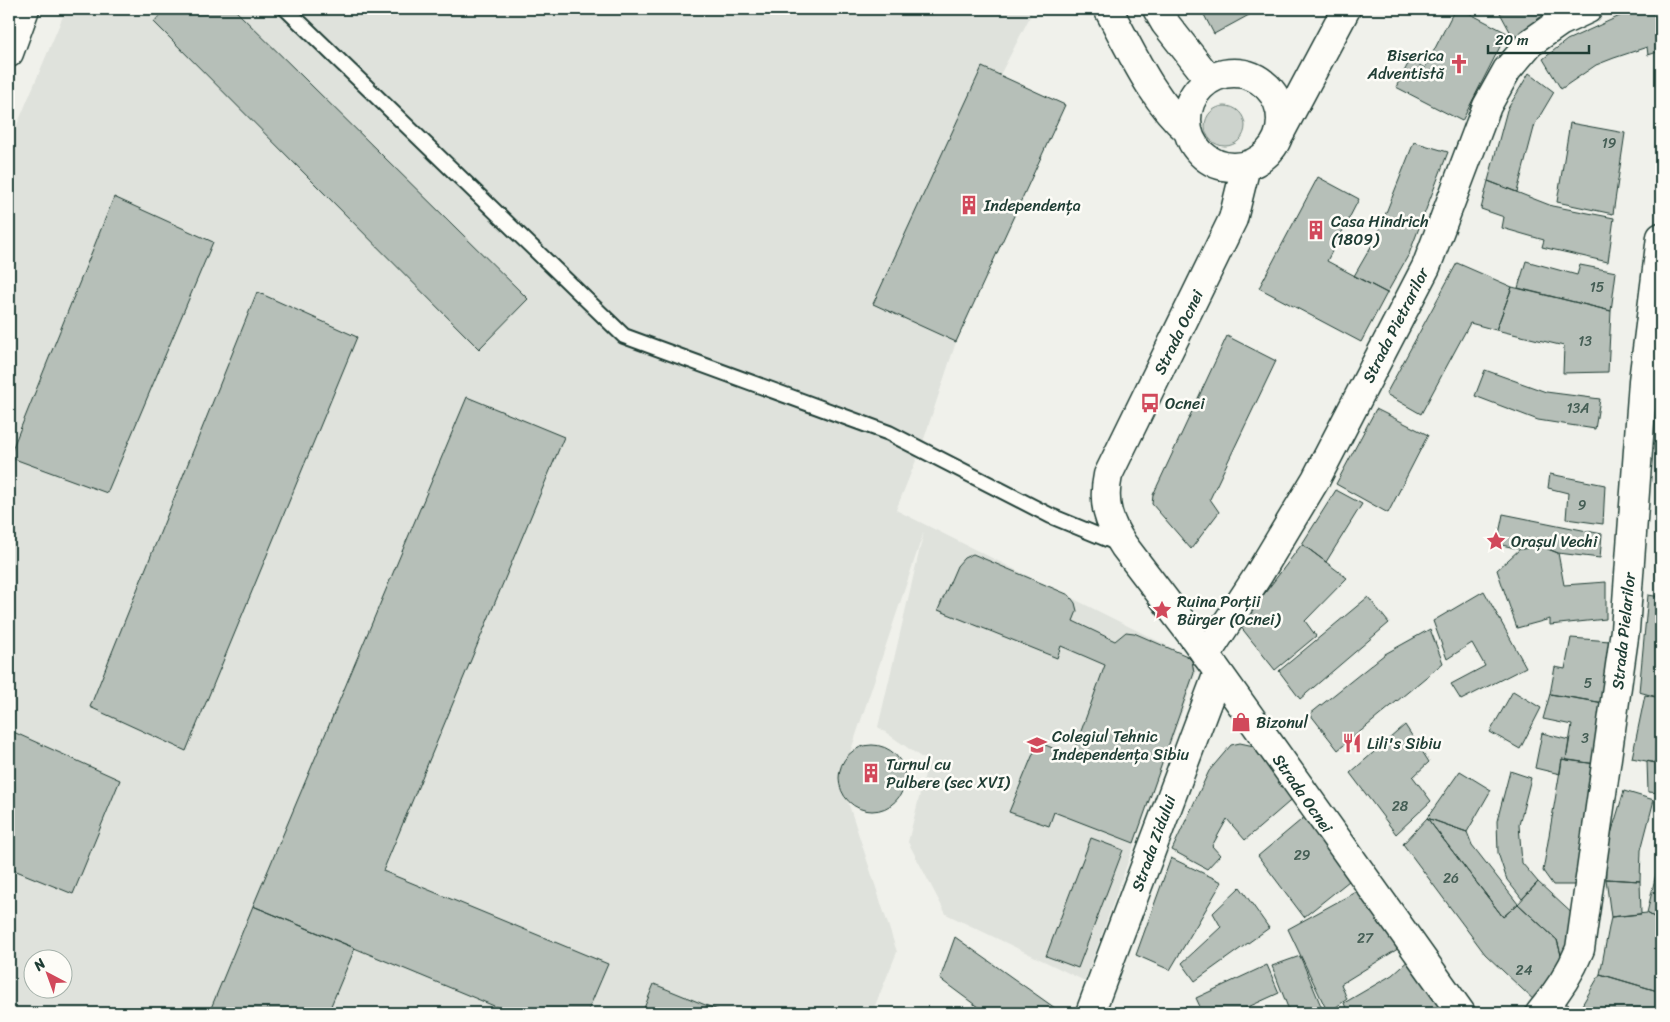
<svg xmlns="http://www.w3.org/2000/svg" width="1670" height="1022" font-family="Sriracha,sans-serif">
	<rect width="100%" height="100%" fill="#f0f1eb"/>
	<filter id="ink" filterUnits="userSpaceOnUse"><feTurbulence type="fractalNoise" baseFrequency=".02" numOctaves="2"/><feDisplacementMap in="SourceGraphic" scale="10" xChannelSelector="R" yChannelSelector="G"/><feConvolveMatrix kernelMatrix="1 2 1 2 8 2 1 2 1" color-interpolation-filters="sRGB"/></filter>
	<g filter="url(#ink)">
		<!-- built -->
		<path fill="#dfe2dc" fill-rule="evenodd" d="M66,9h968l-34,66 65,30 -109,237 -35,106 -25,62 304,152 -115,319 -139,-67 -38,-72 20,-80 -50,-35 46,-196 -74,222 -12,25 1,8 9,16 49,150 -25,61h-863v-869zM32,960h30v30h-30z"/>
		<!-- green -->
		<path fill="#cdd3cd" stroke="#768880" d="M1205 126a20 20 0 1 1 40 0a20 20 0 1 1-40 0Z"/>
		<!-- building -->
		<path fill="#b6bfb8" stroke="#1f3d34" d="M165,9h69l294,290 -49,50 -325,-327z
			M1201,9h59l-46,25z
			M1455,9h6l46,24 -45,88 -66,-34 14,-27 15,8z
			M1508,9h62l-57,28 -13,-24z
			M1661,9v42l-13,4 -1,-8 -33,11 -18,7 -35,24 -18,-30 24,-19 66,-30z
			M982,67l83,38 -109,237 -83,-38z
			M1529,73l25,19 -19,32 -18,68 -29,-11 19,-71z
			M1570,123l55,10 -12,81 -56,-12z
			M1414,142l34,10 -39,102 -22,39 -33,-17 22,-38z
			M1318,177l41,22 -32,62 60,32 -26,49 -102,-54z
			M1488,181l64,25 62,12 -6,44 -66,-15 2,-7 -42,-12 2,-11 -23,-8z
			M114,197l99,45 -106,251 -98,-36z
			M1526,261l51,14 3,-10 36,7 -5,39 -93,-23z
			M1457,263l55,24 -16,43 -26,-7 -49,91 -35,-20z
			M1512,287l99,24 -3,61 -45,1 1,-27 -68,-16z
			M257,292l100,45 -171,414 -96,-44z
			M1227,336l49,25 -66,138 9,13 -28,37 -39,-45 1,-9z
			M1485,370l61,22 54,7 -5,30 -57,-9 -63,-24z
			M467,397l97,40 -181,434 225,93 -21,49h-76l-258,-107z
			M1376,409l52,26 -40,78 -52,-29z
			M1550,474l55,11 -2,39 -37,-5 2,-26 -20,-5z
			M1336,490l26,14 -36,58 -24,-18z
			M1503,514l99,20 -2,24 -42,-5 -15,-6 -23,2 -23,-5z
			M1302,544l45,34 -42,43 11,15 -41,34 -35,-44z
			M1543,547l15,6 6,32 42,-3v37l-56,6v-6l-33,9 -20,-58 23,-21z
			M973,554l96,41 6,8 2,8 -4,10 42,20 11,-9 8,1 53,23 5,5 2,12 -60,170 -80,-31 -5,14 -40,-14 29,-70 34,14 33,-91 -44,-19 -4,12 -119,-48 19,-44 7,-8z
			M1484,591l42,76 -65,33 -10,-16 34,-18 -13,-23 -25,16 -14,-38z
			M1648,595l13,2v101l-22,-6z
			M1368,597l21,26 -89,76 -21,-28z
			M1430,629l13,34 -105,87 -28,-36 75,-60z
			M1571,638l39,3 -6,62 -54,-9 5,-27 10,2z
			M1513,691l28,17 -21,41 -30,-17z
			M1550,694l54,9 -8,61 -30,-4 6,-35 -29,-6z
			M1645,695l16,3 -1,66 -28,-6z
			M1405,725l24,37 -16,15 18,24 -35,33 -46,-61z
			M9,730l111,50 -47,114 -64,-26z
			M1542,733l27,7 -3,20 -4,-1 -2,15 -25,-6z
			M1240,743l14,3 42,50 -51,44 -18,-21 -15,27 8,9 -13,14 -35,-19 37,-79 22,-26z
			M839 778a33 33 0 1 1 66 0a33 33 0 1 1-66 0Z
			M1562,759l34,5 -18,121h-25l-10,-14z
			M1647,761l14,3v29l-13,-1z
			M1460,771l31,19 -24,42 -40,-14z
			M1510,771l21,7 -12,47 3,38 16,19 -16,17 -15,-19 -9,-27 -1,-32z
			M1624,791l30,9 -13,50 -1,31 -34,-2 -1,-25z
			M1307,815l47,62 -50,40 -46,-61z
			M1427,818l76,99 15,-13 39,36 7,26 -26,38 -53,-50 -82,-110z
			M1427,818l40,14 5,13 46,59 -15,13z
			M1091,838l32,12 -45,118 -32,-12z
			M1661,852v69l-14,-8z
			M1171,858l51,24 -52,88 -34,-15z
			M1606,879l34,2 1,33 -30,3z
			M1538,882l39,36 -13,48 -7,-26 -39,-36z
			M1240,887l29,41 -74,53 -13,-18 39,-36 -8,-14z
			M1361,889l40,58 -60,37 6,15 -19,14 -40,-84z
			M253,906l102,42 -27,65h-119z
			M1647,913l14,8v71l-61,-18 11,-57z
			M955,937l107,76h-76l-46,-34z
			M1300,956l24,57h-34l-18,-47z
			M1411,958l34,55h-97l-4,-10 48,-28z
			M1267,965l12,28 -44,20h-32l-7,-15z
			M1600,974l61,18v21h-81l-2,-1z
			M654,984l71,29h-83z
			M1559,998l21,15h-33z"/>
		<g fill="none" stroke-linecap="round" stroke-linejoin="round">
			<defs>
				<path id="service" d="M286,9l338,327 265,97 162,83 68,28"/>
				<path id="minor" d="M1206,655l53,-81 57,-95 110,-212 61,-161 20,-36 23,-27 30,-21 28,-13
					M1090,1013l128,-340
					M1540,1013c17,-20 30,-39 40,-64l45,-319 18,-249 18,-144"/>
				<path id="tertiary" d="M1246,166l-13,53 -125,256c-6,28 0,47 16,71l70,92 267,375"/>
				<path id="primary" d="M1108,9c23,41 43,89 79,121
					M1157,9l8,14 44,56
					M9,53l16,-44
					M1187 120a47 47 0 1 1 94 0a47 47 0 1 1-94 0Z
					M1280,133l66,-124"/>
			</defs>
			<!-- service casing -->
			<use href="#service" stroke="#1f3d34" stroke-width="18"/>
			<!-- minor casing -->
			<use href="#minor" stroke="#1f3d34" stroke-width="31"/>
			<!-- tertiary casing -->
			<use href="#tertiary" stroke="#1f3d34" stroke-width="31"/>
			<!-- primary casing -->
			<use href="#primary" stroke="#1f3d34" stroke-width="31"/>
			<!-- service -->
			<use href="#service" stroke="#fdfcf7" stroke-width="14"/>
			<!-- minor -->
			<use href="#minor" stroke="#fdfcf7" stroke-width="28"/>
			<!-- tertiary -->
			<use href="#tertiary" stroke="#fdfcf7" stroke-width="28"/>
			<!-- primary -->
			<use href="#primary" stroke="#fdfcf7" stroke-width="28"/>
		</g>
	</g>
	<!-- icons -->
	<defs>
		<symbol id="church-bare" viewBox="-9 -9 18 18"><path d="M-1.2-6h2.4v3.5h3.3v2.4h-3.3V6h-2.4V-.1h-3.3v-2.4h3.3Z" fill="#d1495b" stroke="#fdfcf7" stroke-width="2.5" paint-order="stroke"/></symbol>
		<symbol id="building-bare" viewBox="-9 -9 18 18"><path d="M-4-6H4V6H1V3H-1V6H-4ZM-2.5-4.3h1.7v1.8h-1.7ZM.8-4.3h1.7v1.8H.8ZM-2.5-1h1.7V.8h-1.7ZM.8-1h1.7V.8H.8Z" fill="#d1495b" stroke="#fdfcf7" stroke-width="2.5" paint-order="stroke"/></symbol>
		<symbol id="bus-bare" viewBox="-9 -9 18 18"><path d="M-5-6H5V4H4V6H2V4H-2V6H-4V4H-5ZM-3.5-4V0h7V-4ZM-3.5 1.2v1.5H-2V1.2ZM2 1.2v1.5H3.5V1.2Z" fill="#d1495b" stroke="#fdfcf7" stroke-width="2.5" paint-order="stroke"/></symbol>
		<symbol id="sight-bare" viewBox="-9 -9 18 18"><path d="M0-6L1.8-2.2L6-1.7L2.9 1.2L3.7 5.4L0 3.3L-3.7 5.4L-2.9 1.2L-6-1.7L-1.8-2.2Z" fill="#d1495b" stroke="#fdfcf7" stroke-width="2.5" paint-order="stroke"/></symbol>
		<symbol id="shop-bare" viewBox="-9 -9 18 18"><path d="M-5-2.5h2.3a2.7 3.5 0 0 1 5.4 0H5L5.5 6h-11ZM-1.5-2.5h3a1.5 2.3 0 0 0-3 0Z" fill="#d1495b" stroke="#fdfcf7" stroke-width="2.5" paint-order="stroke"/></symbol>
		<symbol id="restaurant-bare" viewBox="-9 -9 18 18"><path d="M-5-6h1v4h1v-4h1v4h1v-4h1v5L-1.5 .5V6h-2V.5L-5-1ZM5-6V6H3V1.5H1.5Q1.5-4 5-6Z" fill="#d1495b" stroke="#fdfcf7" stroke-width="2.5" paint-order="stroke"/></symbol>
		<symbol id="school-bare" viewBox="-9 -9 18 18"><path d="M0-5L7-2L0 1L-7-2ZM-4 1L0 2.5L4 1V4Q0 6-4 4Z" fill="#d1495b" stroke="#fdfcf7" stroke-width="2.5" paint-order="stroke"/></symbol>
	</defs>
	<g fill-rule="evenodd">
		<use href="#church-bare" x="1445" y="50" width="28" height="28"/>
		<use href="#building-bare" x="955" y="191" width="28" height="28"/>
		<use href="#building-bare" x="1302" y="216" width="28" height="28"/>
		<use href="#bus-bare" x="1136" y="389" width="28" height="28"/>
		<use href="#sight-bare" x="1482" y="527" width="28" height="28"/>
		<use href="#sight-bare" x="1148" y="596" width="28" height="28"/>
		<use href="#shop-bare" x="1227" y="708" width="28" height="28"/>
		<use href="#restaurant-bare" x="1338" y="729" width="28" height="28"/>
		<use href="#school-bare" x="1023" y="731" width="28" height="28"/>
		<use href="#building-bare" x="857" y="759" width="28" height="28"/>
	</g>
	<g text-anchor="middle" stroke-width="5" stroke-linejoin="round" paint-order="stroke">
		<!-- number labels -->
		<g font-size="14" fill="#455e55">
			<text x="1609" y="148">19</text>
			<text x="1597" y="292">15</text>
			<text x="1585" y="346">13</text>
			<text x="1578" y="413">13A</text>
			<text x="1582" y="510">9</text>
			<text x="1588" y="688">5</text>
			<text x="1585" y="743">3</text>
			<text x="1400" y="811">28</text>
			<text x="1302" y="860">29</text>
			<text x="1451" y="883">26</text>
			<text x="1365" y="943">27</text>
			<text x="1524" y="975">24</text>
		</g>
		<!-- poi labels -->
		<g font-size="16" fill="#1f3d34" stroke="#fdfcf7" text-anchor="start">
			<text x="1444" y="61" text-anchor="end">Biserica<tspan x="1444" dy="18">Adventistă</tspan></text>
			<text x="984" y="211">Independența</text>
			<text x="1331" y="227">Casa Hindrich<tspan x="1331" dy="18">(1809)</tspan></text>
			<text x="1165" y="409">Ocnei</text>
			<text x="1511" y="547">Orașul Vechi</text>
			<text x="1177" y="607">Ruina Porții<tspan x="1177" dy="18">Bürger (Ocnei)</tspan></text>
			<text x="1256" y="728">Bizonul</text>
			<text x="1052" y="742">Colegiul Tehnic<tspan x="1052" dy="18">Independența Sibiu</tspan></text>
			<text x="1367" y="749">Lili's Sibiu</text>
			<text x="886" y="770">Turnul cu<tspan x="886" dy="18">Pulbere (sec XVI)</tspan></text>
		</g>
		<!-- street labels -->
		<g font-size="16" fill="#1f3d34" stroke="#fdfcf7">
			<text transform="translate(1395 325) rotate(-63)" y="6">Strada Pietrarilor</text>
			<text transform="translate(1178 332) rotate(-64)" y="6">Strada Ocnei</text>
			<text transform="translate(1623 631) rotate(-84)" y="6">Strada Pielarilor</text>
			<text transform="translate(1303 793) rotate(55)" y="6">Strada Ocnei</text>
			<text transform="translate(1153 843) rotate(-70)" y="6">Strada Zidului</text>
		</g>
	</g>
	<!-- margin -->
	<rect width="1670" height="1022" fill="none" stroke="#fdfcf7" stroke-width="30"/>
	<rect x="15" y="15" width="1640" height="992" fill="none" stroke="#1f3d34" stroke-width="2" filter="url(#ink)"/>
	<!-- north arrow -->
	<g transform="translate(48 974) rotate(319)"><circle r="24" fill="#fdfcf7" stroke="#a4b0a9"/>
	<path d="M0-4L9 19L0 12L-9 19Z" fill="#d1495b"/>
	<text y="-8" font-size="14" font-weight="bold" text-anchor="middle" fill="#1f3d34">N</text>
	</g>
	<!-- scale -->
	<path d="M1488 45v8h101v-8" fill="none" stroke="#1f3d34" stroke-width="2.5"/>
	<text x="1495" y="45" font-size="15" fill="#1f3d34" stroke="#fdfcf7" stroke-width="4" paint-order="stroke">20 m</text>
</svg>
